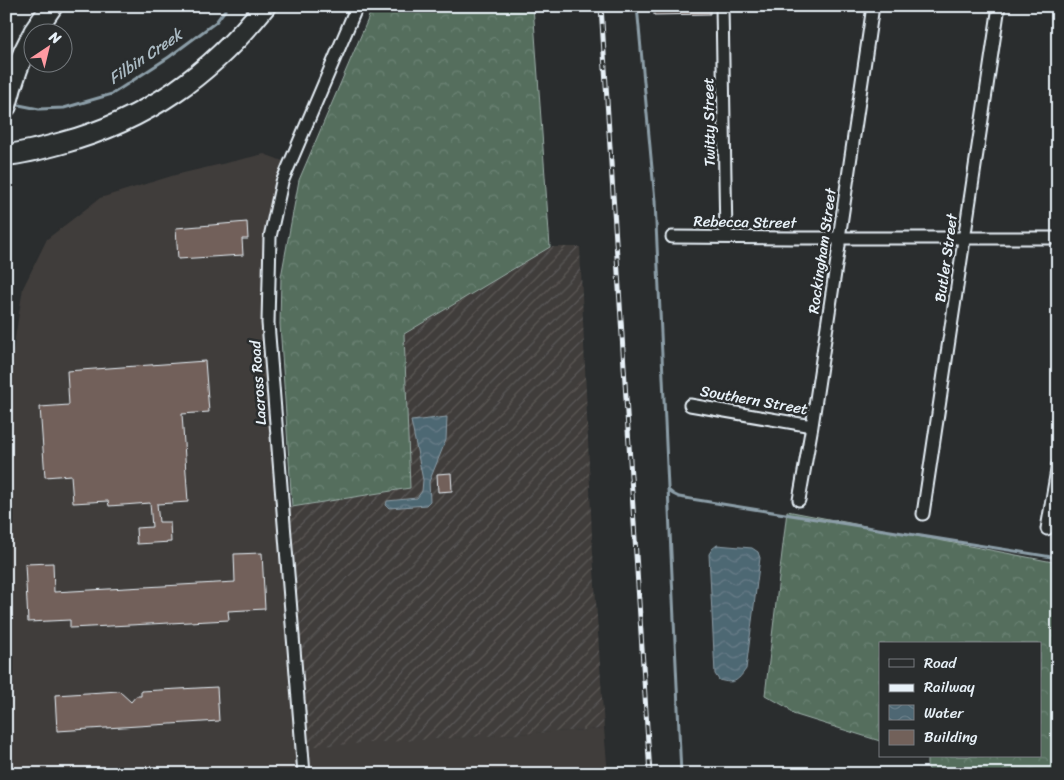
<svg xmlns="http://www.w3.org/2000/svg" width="1064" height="780" font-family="Sriracha,sans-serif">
	<defs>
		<pattern id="industrial-furrows" width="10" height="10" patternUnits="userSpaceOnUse" patternTransform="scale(1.25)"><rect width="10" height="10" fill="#403d3b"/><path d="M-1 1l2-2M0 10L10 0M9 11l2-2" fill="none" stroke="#5c5a58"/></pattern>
		<pattern id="forest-crowns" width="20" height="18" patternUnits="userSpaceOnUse" patternTransform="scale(1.25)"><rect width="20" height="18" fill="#546e5d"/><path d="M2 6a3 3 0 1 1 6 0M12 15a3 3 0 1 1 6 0" fill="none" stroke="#6d8375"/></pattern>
		<pattern id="water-waves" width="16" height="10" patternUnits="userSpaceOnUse" patternTransform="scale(1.25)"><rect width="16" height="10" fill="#4e6773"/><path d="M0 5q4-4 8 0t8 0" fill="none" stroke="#687d88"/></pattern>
	</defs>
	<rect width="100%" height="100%" fill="#2a2d2e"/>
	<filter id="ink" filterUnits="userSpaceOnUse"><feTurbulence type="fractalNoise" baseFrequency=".02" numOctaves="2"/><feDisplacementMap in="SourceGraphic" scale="10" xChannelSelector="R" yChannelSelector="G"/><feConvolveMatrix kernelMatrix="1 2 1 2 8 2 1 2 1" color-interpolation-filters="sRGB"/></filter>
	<g filter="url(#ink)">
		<!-- built -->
		<path fill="#403d3b" d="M264,154l27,10 -21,73 -2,86 33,423 303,-17 4,45h-602v-237l7,-186 10,-63 24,-49 53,-41 75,-23z"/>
		<!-- industrial -->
		<path fill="url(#industrial-furrows)" d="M550,247h30l12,290 12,192 -303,18 -18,-240h9l118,-19 -6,-154z"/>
		<!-- forest -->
		<path fill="url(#forest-crowns)" stroke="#9eb0aa" d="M372,6h161l17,241 -146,87 6,154 -118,19 -12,-183 1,-47 18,-97 69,-161z
			M787,511l271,52v211h-127l-4,-9v-8l-1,-1h114v-112h-160v97l-87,-27 -5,-6 -23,-13z"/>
		<!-- water -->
		<path fill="url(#water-waves)" stroke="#8c9ea8" d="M447,417l-1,23 -17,42 1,19 -4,4 -37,3 -3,-3 1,-4 30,-3 5,-7 1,-11 -12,-59z
			M717,545l35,3 6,4 2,6 -14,111c-9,13 -12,15 -27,11l-4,-6 -6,-120 3,-5z"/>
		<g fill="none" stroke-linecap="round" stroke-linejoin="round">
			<!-- stream -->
			<path stroke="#8c9ea8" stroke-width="3" d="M637,6l18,195 26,573
				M14,104l25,5 25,-1 48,-14 57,-37 47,-35 12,-16
				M668,490l5,4 6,3 379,61"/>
		</g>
		<!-- building -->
		<path fill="#72615a" stroke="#e8f1f8" d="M654,6h56v8l-56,1z
			M247,222l1,17h-6l1,16 -65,4 -2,-31z
			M205,361l4,51 -27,2 6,88 -31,2 2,18h11l1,20 -34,2 -1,-16 16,-1 -2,-24 -41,3 -1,-5 -35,2 -2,-28 -26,2 -5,-70 29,-2 -2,-34z
			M451,473l1,18 -14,1 -1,-18z
			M262,553l3,56 -37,2 1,9 -159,8v-8l-42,2 -3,-58 28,-1 1,29 181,-10 -1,-28z
			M217,687l2,34 -162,10 -2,-36 64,-4 12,11 5,-6h5v-5z"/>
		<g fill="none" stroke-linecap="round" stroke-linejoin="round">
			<defs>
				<path id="street" d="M722,6l4,231
					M672,237l121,1h265
					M690,405l122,21
					M799,500l13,-74 27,-180v-8l34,-232
					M923,514l76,-508
					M1047,529l11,-65
					M304,774l-36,-451 2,-86 12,-55 75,-176"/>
				<path id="highway" d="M34,32l18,-26
					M6,106c6,-25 14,-48 26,-70
					M6,155c19,-2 38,-7 56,-12 85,-23 149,-69 203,-137"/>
			</defs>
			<!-- street casing -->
			<use href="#street" stroke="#e8f1f8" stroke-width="15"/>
			<!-- highway casing -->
			<use href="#highway" stroke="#e8f1f8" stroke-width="24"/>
			<!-- street -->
			<use href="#street" stroke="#2a2d2e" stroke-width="11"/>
			<!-- highway -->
			<use href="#highway" stroke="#2a2d2e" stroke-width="20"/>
			<defs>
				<path id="rail" d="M601,6l49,768"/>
			</defs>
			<!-- rail casing -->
			<use href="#rail" stroke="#e8f1f8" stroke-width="5"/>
			<!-- rail -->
			<use href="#rail" stroke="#2a2d2e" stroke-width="3" stroke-dasharray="9" stroke-linecap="butt"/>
		</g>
	</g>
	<g text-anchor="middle" stroke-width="5" stroke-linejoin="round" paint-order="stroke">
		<!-- street labels -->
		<g font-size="15" fill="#e8f1f8" stroke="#2a2d2e">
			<text transform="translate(709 122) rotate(-91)" y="5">Twitty Street</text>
			<text transform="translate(745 222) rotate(1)" y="5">Rebecca Street</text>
			<text transform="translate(822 251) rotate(-82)" y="5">Rockingham Street</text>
			<text transform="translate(946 258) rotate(-82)" y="5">Butler Street</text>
			<text transform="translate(258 383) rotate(-94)" y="5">Lacross Road</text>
			<text transform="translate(754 400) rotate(10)" y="5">Southern Street</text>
		</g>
		<!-- water labels -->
		<g font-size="16" font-style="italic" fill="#aabac3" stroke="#2a2d2e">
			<text transform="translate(145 56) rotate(-34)" y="6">Filbin Creek</text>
		</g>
	</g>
	<!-- margin -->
	<rect width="1064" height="780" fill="none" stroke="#2a2d2e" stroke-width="25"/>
	<rect x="12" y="12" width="1039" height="755" fill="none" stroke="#e8f1f8" stroke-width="2" filter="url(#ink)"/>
	<!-- legend -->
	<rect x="879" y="642" width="162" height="115" fill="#2a2d2e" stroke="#767b7f"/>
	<rect x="889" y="659" width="25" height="8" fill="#2a2d2e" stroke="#767b7f"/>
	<text x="924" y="668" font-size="15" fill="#e8f1f8">Road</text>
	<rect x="889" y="684" width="25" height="8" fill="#e8f1f8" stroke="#767b7f"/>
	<text x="924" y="692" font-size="15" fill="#e8f1f8">Railway</text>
	<rect x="889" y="705" width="25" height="15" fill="url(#water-waves)" stroke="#767b7f"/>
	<text x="924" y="718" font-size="15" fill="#e8f1f8">Water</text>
	<rect x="889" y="730" width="25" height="15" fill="#72615a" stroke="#767b7f"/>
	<text x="924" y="742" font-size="15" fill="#e8f1f8">Building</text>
	<!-- north arrow -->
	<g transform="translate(48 48) rotate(35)"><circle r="24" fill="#2a2d2e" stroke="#767b7f"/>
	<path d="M0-4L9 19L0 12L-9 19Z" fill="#ff9aa2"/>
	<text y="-8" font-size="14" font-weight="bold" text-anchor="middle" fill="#e8f1f8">N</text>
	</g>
</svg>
